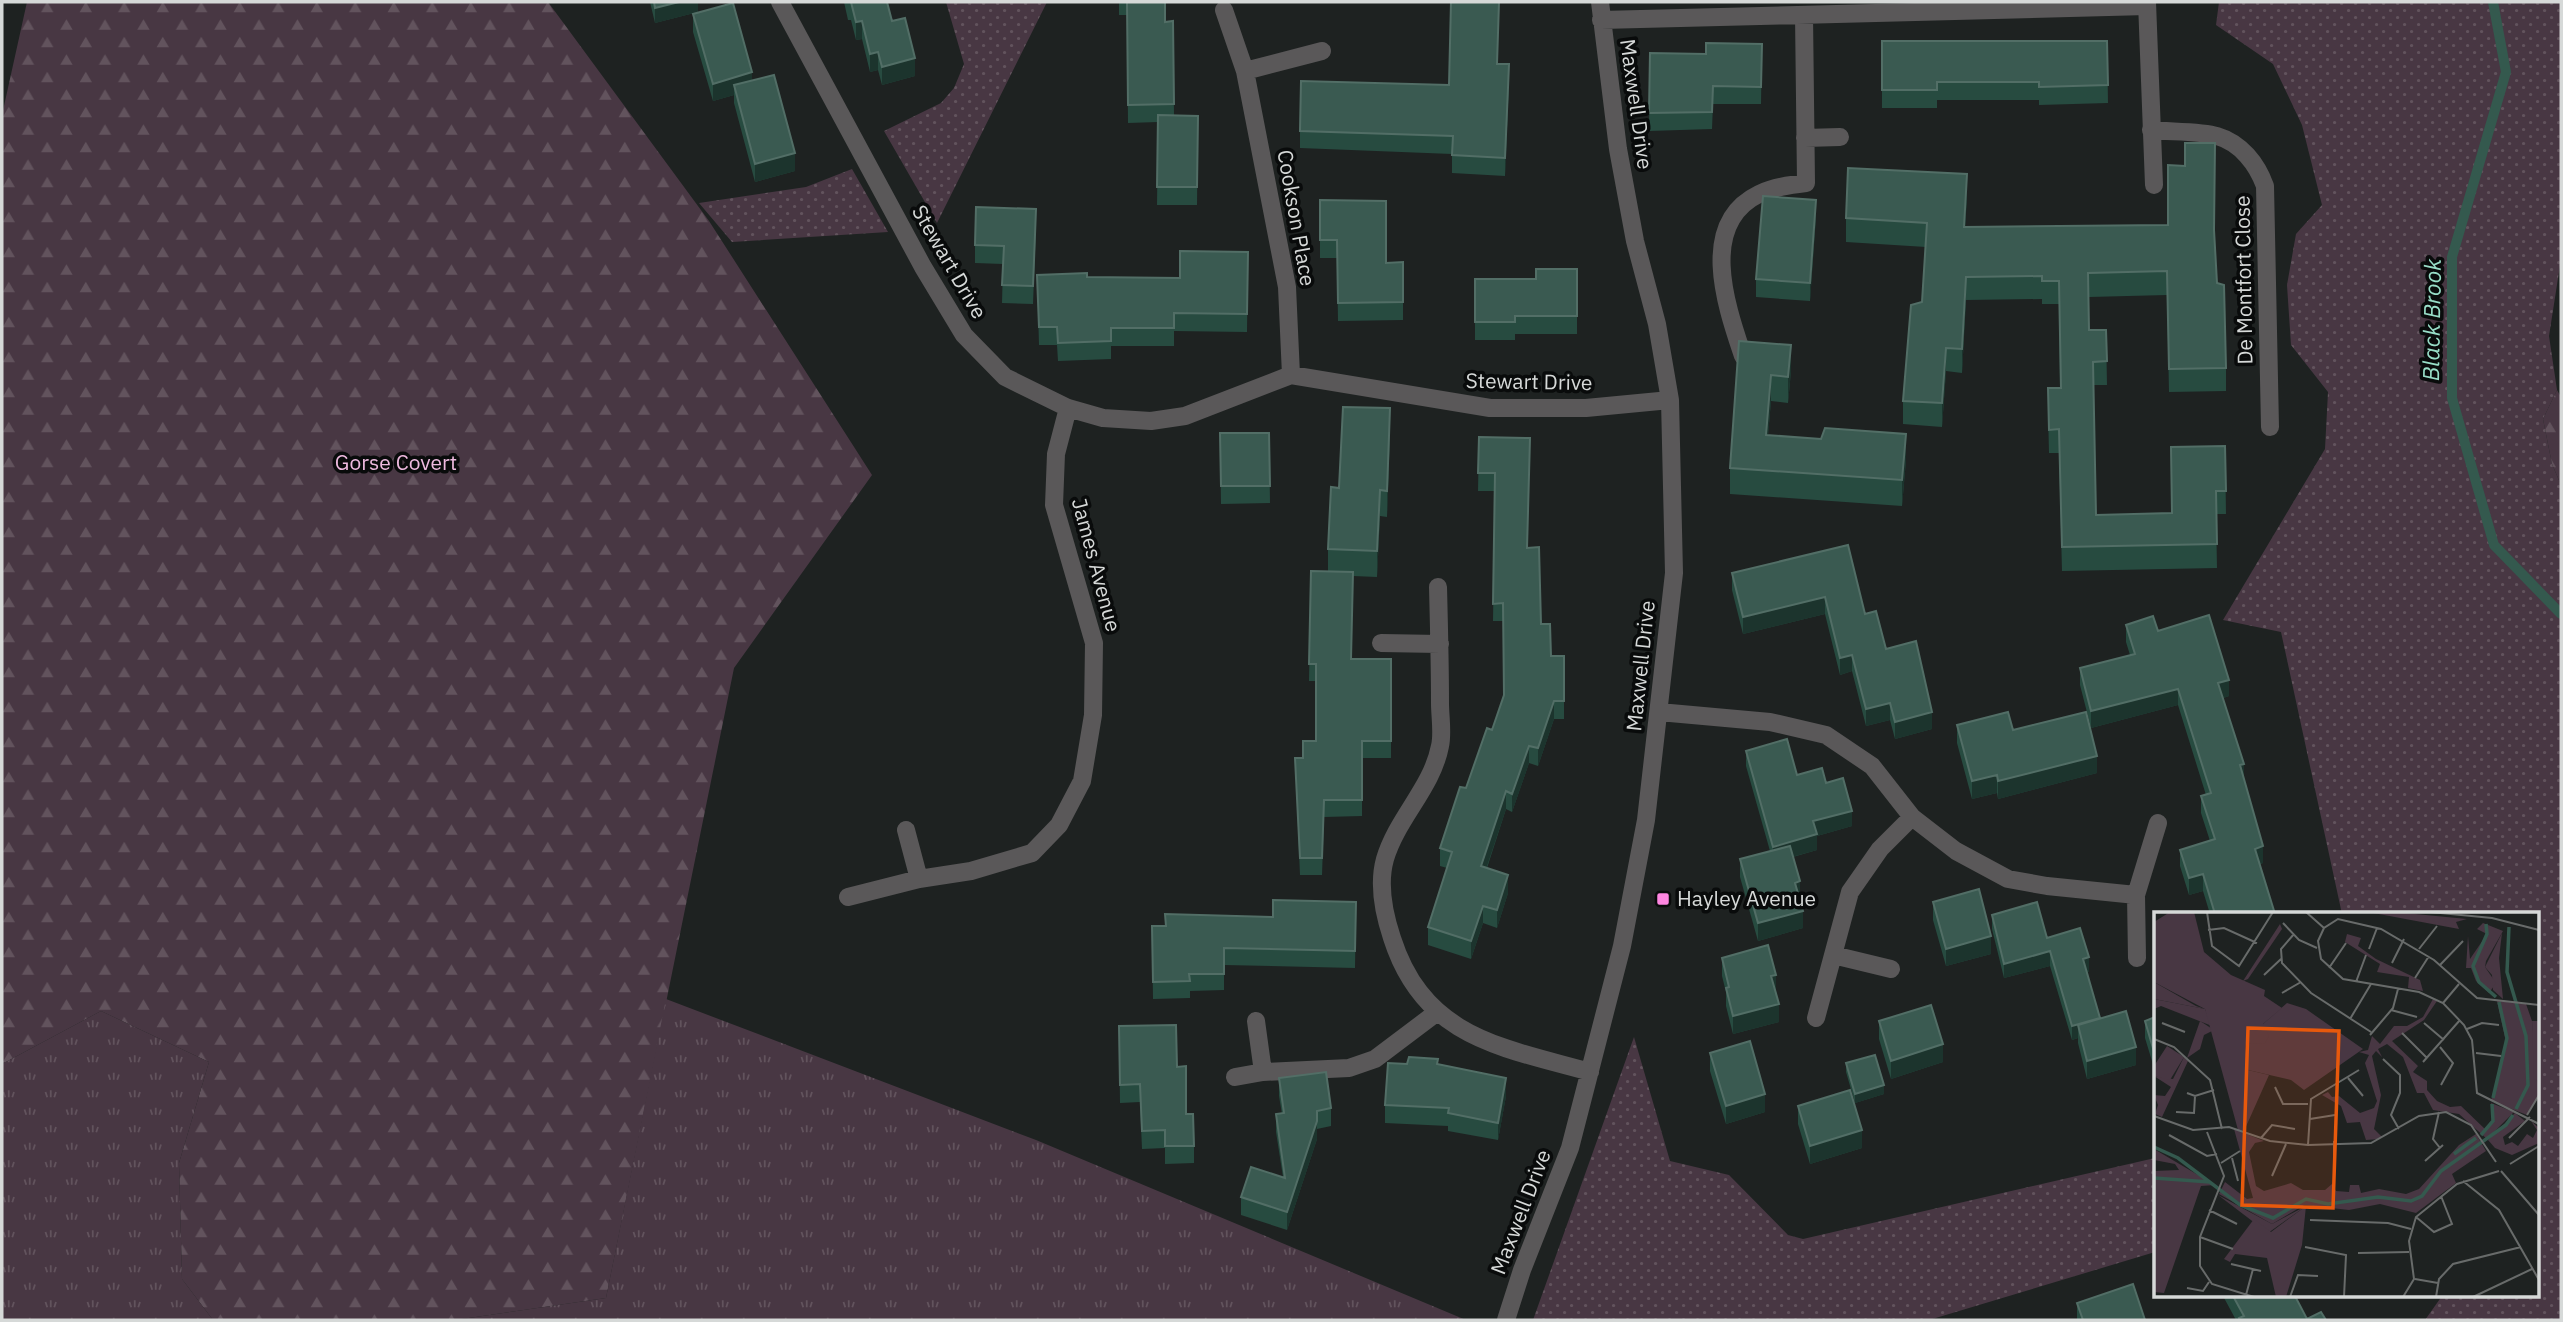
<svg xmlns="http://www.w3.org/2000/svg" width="2563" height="1322" font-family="'IBM Plex Sans',sans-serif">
	<defs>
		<pattern id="grass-dots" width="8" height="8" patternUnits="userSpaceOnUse" patternTransform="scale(1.75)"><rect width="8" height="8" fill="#483743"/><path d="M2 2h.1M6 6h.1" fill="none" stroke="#62535d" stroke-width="1.8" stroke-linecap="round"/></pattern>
		<pattern id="forest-firs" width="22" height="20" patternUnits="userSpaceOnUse" patternTransform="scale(1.75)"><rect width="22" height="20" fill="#483743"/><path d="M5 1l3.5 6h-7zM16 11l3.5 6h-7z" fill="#62535d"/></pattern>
		<pattern id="park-tufts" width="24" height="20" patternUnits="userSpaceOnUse" patternTransform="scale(1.75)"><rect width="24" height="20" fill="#483743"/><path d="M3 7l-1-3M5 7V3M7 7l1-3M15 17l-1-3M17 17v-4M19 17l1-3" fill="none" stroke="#62535d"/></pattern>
	</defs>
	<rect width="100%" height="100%" fill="#1e2221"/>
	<!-- grass -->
	<path fill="url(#grass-dots)" d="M946,2h101l-110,221 -53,-92 57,-28 13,-15 10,-24z
		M2219,2h342v257l-12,77 8,54 -14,29 9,45 9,21v835h-136l17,-24h95v-382h-195l-61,-282 -58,-12 102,-171 3,-57 -37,-47 -4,-60 9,-51 26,-29 -20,-80 -29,-61 -57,-39z
		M852,169l36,63 -156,10 -33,-39 107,-16z
		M1634,1037l36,124 59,14 59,60 15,4 352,-81v94l-226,68h-396z"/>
	<!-- forest -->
	<path fill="url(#forest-firs)" d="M27,2h521l161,219 163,254 -138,193 -128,630 -151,22h-242l-31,-41 -3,-116 30,-101 -108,-51 -99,53v-949z
		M2557,390l4,7v88l-9,-21 -9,-45z"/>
	<!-- park -->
	<path fill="url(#park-tufts)" d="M666,999l370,141 430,180h-1011l151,-22z
		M101,1011l108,51 -30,101 3,116 31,41h-211v-256z"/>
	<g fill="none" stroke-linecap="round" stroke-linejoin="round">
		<!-- stream -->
		<path stroke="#34594e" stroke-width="10" d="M2493,2l13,70 -54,185v141l42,147 67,69"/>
		<!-- minor -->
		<path stroke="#5a5859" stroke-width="18" d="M780,2l143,265 41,68 41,42 63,31 35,10 48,3 34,-5 106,-41 199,33h96l84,-8
			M2147,2l7,183
			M1224,10l21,61 42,216 4,88
			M1601,20l546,-14
			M1245,71l77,-20
			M2151,130c18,2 50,1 66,6 24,7 40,28 48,50l5,241
			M1805,138l35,-1
			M1743,356c-16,-48 -46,-132 16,-162 15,-7 31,-9 47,-11l-2,-168
			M1438,587c1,39 2,77 2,116 0,14 3,30 0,43 -8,42 -43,72 -55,113 -7,25 -1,55 7,79 32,100 109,109 198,134
			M1381,643l59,1
			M1659,712l111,10 56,13 46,31 40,51 44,34 52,28 39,7 89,9
			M906,830l13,49
			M848,897l71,-18 52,-8 61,-18 27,-28 23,-44 11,-66 1,-72 -40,-138 2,-51 12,-46
			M1833,955l58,14
			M2137,958l-1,-63 22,-72
			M1816,1018l34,-126 30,-43 32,-32
			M1256,1021l7,51
			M1235,1077l28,-5 86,-4 26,-9 61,-46
			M1506,1320l16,-50 48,-122 52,-202 24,-126 28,-247 -4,-173 -13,-76 -22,-83 -17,-92 -18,-147"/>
	</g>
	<!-- wall -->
	<path fill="#274b40" d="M650,2h48v10l-43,11z
		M844,2h43l5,19 23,55 -33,9 -4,-15 -8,2 -8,-33 -6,1 -5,-20h-3z
		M1119,2h46v20l8,-1 1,94 24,1 -1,89h-40l1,-83 -30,1 -1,-108h-8z
		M693,14l59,67 43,90 -40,11 -21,-79v-8l-21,6 -20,-69z
		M1882,41h225l1,62 -69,2v-5h-102v8h-55z
		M1762,44l-1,60h-48l-1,25 -63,2 1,-78 56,1z
		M1497,64l12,18 -4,94 -53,-3v-19l-152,-6v-17l149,-46z
		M1967,197l-2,30 249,9 3,47 9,85v23l-57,1 -2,-97 -78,2v33h17l1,55h-14l3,130 76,-2 53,-67 1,68h-10l1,54 -155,3 -3,-118h-10l-1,-41 12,-24 -1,-84h-17v-5l-76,1 -4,73 -16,-2 -4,56 -39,-3v-23l19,-99 4,-55 -80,-5v-24z
		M1320,200l66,63 17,-1v58l-65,1 -1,-63h-17z
		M1816,217l-6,84 -54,-4v-18z
		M1036,227l-3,77 -31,-1 1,-39 -28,-1v-18z
		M1248,252l-1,80 -73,-1v15h-63v13l-53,2 -1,-16h-18l-2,-70 50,2 93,1z
		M1577,269v65h-62v6h-40v-61h61z
		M1739,341l52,30 -3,32 -17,-2 -3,34 138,25 -4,46 -172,-12v-26z
		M1220,433h49l1,70 -49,1z
		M1390,434l-3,83 -7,-1 -3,61 -24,-1 -2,83h40v99h-29v58l-38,1 -2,58h-22l-5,-117h8l13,-17v-60h-7l2,-110h17v-22l11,-61z
		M1479,437l49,111 13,76 10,32h13v63h-10l-16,47 -9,-3 -17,49 -6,-3 -19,59 21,25 -11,35 -14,-5 -12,36 -43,-14v-18l19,-59 -7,-2v-18l52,-118 12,-34 -1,-75h-10l2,-130h-17z
		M1848,545l17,69 67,115 -37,10 -5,-19 -24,6 -14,-55 -12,4 -15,-61 -82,20 -11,-44v-17z
		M2126,625l32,6 71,65 -6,2 21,83 19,82 -3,1 15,50h-65l-7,-23 -14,4 -9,-29v-16l30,-9 -9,-28v-17l5,-1 -28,-90 -87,23 -11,-43v-17l50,-13 -4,-13z
		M1957,725l56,5 84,43 -99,26 -1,-6 -25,6 -15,-56z
		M1746,751l51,24 29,8 26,43 -35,10v14l-24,7 7,42 3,29 -45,13 -18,-64v-18l30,-8 -24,-85z
		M1356,902l-1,66 -131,-3v25l-34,1v7l-37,1 -1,-73 121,-9z
		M1933,902l58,52 -45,12 -13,-46z
		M1992,915l55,23 42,34h-2l13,47 36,46 -49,14 -9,-36v-5l-6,2 -22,-74 -46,12 -12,-49z
		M1722,958l54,33 3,31 -46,12 -7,-28v-14l-4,-16z
		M2155,1017v54l-10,-33v-17z
		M1879,1021l64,41 -52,17 -12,-40z
		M1119,1026l58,41 9,47 8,32v17l-29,1v-16l-23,1 -2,-47 -20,1z
		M1710,1053l55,59 -39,12 -16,-53z
		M1846,1063l38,31 -29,9 -9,-31z
		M1438,1065l68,31 -8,44 -50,-9v-5l-63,-3v-18z
		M1279,1078l52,30v18l-14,3v10l-30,91 -46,-15v-18l42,-20 -7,-45v-18h6l-3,-18z
		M1798,1106l64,42 -52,16 -12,-40z
		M2223,1296h72l12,23 19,1h-90z
		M2077,1303l68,17h-68z"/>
	<!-- shaded-wall -->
	<path fill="#1c342d" d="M679,2h19v10l-43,11v-15z
		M862,21v18l-6,1v-18z
		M878,52v18l-8,2v-18z
		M915,58v18l-33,9v-18z
		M1509,64v18l-4,94v-18z
		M752,72v18l-18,-5v10l-21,6v-17z
		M795,153v18l-40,11v-18z
		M1967,174v23l-3,53v-23z
		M1816,200v17l-6,84v-18z
		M1966,277v23l-4,73v-24z
		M1791,345v26l-3,32v-26z
		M1946,348v23l-4,56v-24z
		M1771,375v26l-5,60v-26z
		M1390,408v26l-3,83v-26z
		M1906,434v26l-4,46v-26z
		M1380,490v26l-3,61v-26z
		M1825,597v17l-82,20v-17z
		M1852,655v16l-12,4v-17z
		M2229,680v16l-11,4v-17z
		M2178,689v16l-87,23v-17z
		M1554,701v18l-16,47v-18z
		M1890,703v17l-24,6v-17z
		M1932,712v17l-37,10v-17z
		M1529,746v17l-17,49v-18z
		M2097,756v17l-99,26v-18z
		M2244,764v17l-4,-16z
		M1997,775v18l-25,6v-18z
		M1506,791v18l-25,75v-18z
		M1852,811v15l-35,10v14l-44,12v-15l40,-26z
		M2263,846v17l-8,2v-16z
		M2203,874v17l-14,4v-17z
		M1508,875v18l-11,35v-18z
		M1800,881v18l-5,-16z
		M1483,906v17l-12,36v-18z
		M1803,911v17l-45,13v-18z
		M1991,936v18l-45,12v-17z
		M2050,951v15l-46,12v-14z
		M2089,957v15l-6,1v-14z
		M1776,975v17l-5,-16z
		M1779,1004v18l-46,12v-18z
		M2100,1018l-22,7v13l-6,2v-14z
		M1943,1044v18l-52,17v-18z
		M2136,1047v18l-49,14v-18z
		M1506,1078v18l-8,44v-17z
		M1884,1085v9l-29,9v-9z
		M1765,1094v18l-39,12v-18z
		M1317,1121v18l-30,91v-18z
		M1862,1130v18l-52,16v-18z"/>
	<!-- building -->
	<path fill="#3a5a51" stroke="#526e66" stroke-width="2" d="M654,2h25l-24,6z
		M848,2h39l5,19 13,-3 10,40 -33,9 -4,-15 -8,2 -8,-33 -6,1 -5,-20z
		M1127,2h38v20l8,-1 1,83 -46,1z
		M1451,2h48l-2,62h12l-4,94 -53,-3 1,-19 -153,-5 1,-50 148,4z
		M733,3l19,69 -39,12 -20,-70z
		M1882,41h225l1,44 -69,2v-5h-102v8h-55z
		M1706,43l56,1 -1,43 -48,-1 -1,26 -63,1 1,-60 56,1z
		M774,75l21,78 -40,11 -21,-79z
		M1158,115l40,1 -1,71h-40z
		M2185,143h30l-1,87 3,53 7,2 2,83 -57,1 -2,-98 -79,2 1,57h17l1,31 -14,1 3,153 76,-2 -1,-66 54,-1 1,45h-10l1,53 -155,3 -3,-118 -10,1 -1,-42h13l-2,-107h-17v-5l-76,1 -4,72 -16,-1 -4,55 -39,-2 8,-96 11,-3 5,-79 -81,-5 2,-50 119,6 -3,53 204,-2v-60l17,1z
		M1763,196l53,4 -6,83 -54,-4z
		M1320,200l66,1v62l17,-1v40l-65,1 -1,-63h-17z
		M976,207l60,2 -3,77 -31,-1 2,-39 -29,-1z
		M1180,251l68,1 -1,62 -73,-1v15h-63v13l-53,2 -1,-16h-18l-2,-52 50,-2v4l93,1z
		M1536,269h41v47h-62v6h-40v-43h61z
		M1739,341l52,4 -3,32 -17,-2 -5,60 55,4 4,-11 81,6 -4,46 -172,-12z
		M1343,407l47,1 -3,83 -7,-1 -3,61 -49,-2 3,-62 8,1z
		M1220,433h49l1,53h-49z
		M1479,437l51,1 -3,110 12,-1 2,77h9l1,32h13v45h-10l-16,47 -9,-2 -17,48 -6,-3 -25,75 27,9 -11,35 -14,-4 -12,35 -43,-14 24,-75 -12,-4 20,-61 6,1 21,-60 5,2 12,-35 -1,-92 -10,1 2,-131h-17z
		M1848,545l17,69 11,-3 10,38 30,-8 16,71 -37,10 -5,-19 -24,6 -14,-54 -12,3 -15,-61 -82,20 -11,-44z
		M1311,571l42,1 -2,87h40v82h-29v59h-38l-2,58h-22l-5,-100h8v-17h13v-77h-7z
		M2209,615l20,65 -11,3 26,81 -4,1 23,81 -8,3 20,65h-60l-12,-40 -14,4 -9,-28 35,-11 -14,-43 10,-3 -33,-104 -87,22 -11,-43 55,-14 -9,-29 27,-9 5,15z
		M2008,712l5,18 73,-18 11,44 -99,25 -1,-6 -25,6 -15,-56z
		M1787,739l10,36 25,-7 4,15 17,-5 9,33 -39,10 4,13 -44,13 -27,-96z
		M1790,846l10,35 -5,2 8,28 -45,12 -18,-64z
		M1979,889l12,47 -45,13 -13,-47z
		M1273,900l83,2 -1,49 -131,-3v26h-35l1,7 -37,1 -1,-56h14l-1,-12 108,3z
		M2037,902l10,36 33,-10 9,29 -6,2 17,59 -28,8 -22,-75 -46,13 -12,-49z
		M1768,945l8,30 -5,1 8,28 -46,12 -7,-28 3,-1 -7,-29z
		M1931,1005l12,39 -52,17 -12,-40z
		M2126,1011l10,36 -49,14 -9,-36z
		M2155,1017v38l-10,-34z
		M1176,1025l1,42 9,-1v48h7l1,32h-29v-16l-23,1 -2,-47 -20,1 -1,-59z
		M1750,1041l15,53 -39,12 -16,-53z
		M1875,1055l9,30 -29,9 -9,-31z
		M1409,1057l29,2 -1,5 69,14 -8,45 -50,-10 1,-5 -64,-3 3,-42 19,1z
		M1326,1072l5,36 -14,3v10l-30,91 -46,-15 10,-30 34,11 -9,-64 8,-1 -5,-35z
		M1850,1090l12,40 -52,16 -12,-40z
		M2133,1284l12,36h-62l-6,-17z
		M2233,1296h62l12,23 14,-7 5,8h-86l-1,-2 5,-2z"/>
	<!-- markers -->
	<rect fill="#fe86e0" stroke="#090b0b" stroke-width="2.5" x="1656" y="892" width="14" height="14" rx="3.5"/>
	<g text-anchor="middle" stroke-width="7" stroke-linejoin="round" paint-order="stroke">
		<!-- street labels -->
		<g font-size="21" fill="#d6d9d8" stroke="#090b0b">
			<text transform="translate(1636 104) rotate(82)" y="7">Maxwell Drive</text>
			<text transform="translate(1296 218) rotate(80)" y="7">Cookson Place</text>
			<text transform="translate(949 262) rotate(60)" y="7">Stewart Drive</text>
			<text transform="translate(2244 280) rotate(-91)" y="7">De Montfort Close</text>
			<text transform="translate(1529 382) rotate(1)" y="7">Stewart Drive</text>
			<text transform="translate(1096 565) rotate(75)" y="7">James Avenue</text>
			<text transform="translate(1641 666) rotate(-84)" y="7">Maxwell Drive</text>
			<text transform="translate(1521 1212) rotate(-69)" y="7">Maxwell Drive</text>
		</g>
		<!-- park labels -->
		<g font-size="21" fill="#eebadf" stroke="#090b0b">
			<text x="396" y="470">Gorse Covert</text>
		</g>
		<!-- poi labels -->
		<g font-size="21" fill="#d6d9d8" stroke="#090b0b" text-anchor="start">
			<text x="1677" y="906">Hayley Avenue</text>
		</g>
		<!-- water labels -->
		<g font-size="23" font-style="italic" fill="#98dec8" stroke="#090b0b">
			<text transform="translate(2432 320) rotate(-89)" y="8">Black Brook</text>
		</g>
	</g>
	<!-- overview -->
	<g transform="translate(2154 912)">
		<rect width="385" height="385" fill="#1e2221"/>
		<path d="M348,21l-3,25 4,41 -10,-9 -1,-15 -7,-8zM193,22l14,4 -3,8 18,13 44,21 3,11 -15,-3 1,-11 -32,-5 3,-8 -35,-22zM0,70l42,24 9,3 -51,-10zM279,87l4,2 -13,19 -32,21 26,25 -5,6 14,9v9l10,11 13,6 11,-1 25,24 6,-9 -1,-18 23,9 -27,27 -28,-25 -26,-4 -9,-17h-7l-14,-36 -16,-13 -9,5 4,8 -6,-6 -4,5 9,39 -7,34 8,8 13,-8 -16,10 -13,1 -6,-18 -13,1 -6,-17 -19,-11 6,-3 4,5 7,-1 21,17 14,-5 3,-7 -12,-38 4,-8 -10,-3 9,-2 4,-14 8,8 14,-18h13l16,-9zM343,89l29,3 6,17 7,74 -12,20 -36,-14 15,-59zM46,109l14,9 -10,5 -4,14 -13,9zM30,145l4,4 -26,56 -7,-3 3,-9 -4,-10 11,1 6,-9 -17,-11 19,3zM361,201l10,8 -22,16 2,8 7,-3 6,4 9,-12 6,4 4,-8 -6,-9 8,7v15l-27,12 -17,-7 -7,-8zM80,217l30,12 -9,2 -6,9 7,34 8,5 27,-8 12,7h22l7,-6 4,7 13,1 1,-7h9l2,8 18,-4 27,5 13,-5 40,-44 17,-11 10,17 -34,23 4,9 -40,30 -36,-9 -31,6 -45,-5 -32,19 -53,-30 6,-12 22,17 6,-1z" fill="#483743"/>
		<path d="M214,0h27l72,7 -11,3 3,7zM329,11l20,8 -17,30 -1,6 11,16 -7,10 -13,-12 -5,-13h-5l2,-32 2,23 17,-25 -10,-5zM126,12l2,5 -34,50 -5,2zM0,87l51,10 7,17 -51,-20 -7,3zM133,91l19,6 57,40 -59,41 -13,-10 -43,-10 -3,-26 14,-3 4,-17zM378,109h7v60l-5,-2zM13,134l17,11 -14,23 -16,-4v-10zM0,237l61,36 -14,1 -37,107 -10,-1v-121l25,-1 -4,-6 -21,-4zM64,283l54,29 34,-18 -38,27z" fill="#483743"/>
		<path d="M16,0h24l10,40 27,23 34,15 -1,6 18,12 -19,16 6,12 -4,7 -20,1 3,26 21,5 -25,56 -6,-1 -33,-121 -51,-27v-60zM152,294l-4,39 -16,52h-10l-9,-39 -32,-4 -5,8 -6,-3 30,-40 17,13z" fill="#483743"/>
		<path fill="none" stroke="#34594e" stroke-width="3.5" d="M332,12l1,10 -14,32 6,16 17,15M355,15l-2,45 19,64 2,49 -12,24M339,186l14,-60 -8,-36M327,223l12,-14 -1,-17M0,235l24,11 62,47 33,13 33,-19 22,5 50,-7 33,4 11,-5 19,-25 65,-46 7,-10M300,242l22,-16M0,266l56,4"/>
		<path fill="none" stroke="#686b6a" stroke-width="2" d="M53,0l5,34 27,20 34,-54M152,0l18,16M276,0l62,6 47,12M129,11l16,17 18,8M54,18l16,-2 33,15M140,22l-13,15 1,14 29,30 60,39M215,37l8,-21M265,37l18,-23M238,51l12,-24M286,53l23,-24M175,56l17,-25M110,63l17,-16M261,66l14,-22M202,70l10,-27M128,81l19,-11M289,91l16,-19M385,93l-62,-7 -43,-38 -53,-31 -43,-10 -14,9 -6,13 3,18 22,20 76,13 24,11 21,22 8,15 5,53 62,31M237,98l26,7M196,107l21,-35M8,111l23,9M270,111l20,17M313,117l15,-6 17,2M248,121l25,25M216,123l23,-27 5,-19M0,127l20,8 36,33 12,49M286,135l13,16 -12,22M322,141l25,3M229,147l17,16v18l-9,22 8,14M269,150l37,-42M194,166l15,18M121,175l8,17h25M33,181l8,3 19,-6M22,200l18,1 1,-17M285,200l-6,27 7,9M373,203l12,-20M0,204l39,14 36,-3 41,14 38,4 63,-2 48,-27 27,-4 25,13 25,37M156,207l25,-4M53,220l17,44 -24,61v29l12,18 42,13M15,223l38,21 10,-2M107,226l11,-13 23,4M355,226l21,-21M154,233l3,-46 48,-29M78,246l6,23M271,249l18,-16M67,251l19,-12M356,252l29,-18M347,259l38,44M118,264l14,-32M180,267v-38M309,269l36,29 40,70M55,298l28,14M262,305l18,15 18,-8 -11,-28M156,308l78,3 23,6M46,325l33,12M151,335l41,8 -2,42M204,341l51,-1M77,352l30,7M261,367l23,4M33,376l16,3 6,-9M92,383l7,-26M136,385l8,-22 20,1M249,385l11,-18 -5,-38 7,-24 41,-33 42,-13M282,385l3,-18 14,-15 68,-17M319,385l59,-28"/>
		<path fill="#e8590c" fill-opacity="0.15" stroke="#e8590c" stroke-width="3.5" d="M94,116l91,3 -6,177 -91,-3z"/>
		<rect width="385" height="385" fill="none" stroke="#d6d9d8" stroke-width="3.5"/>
	</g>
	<!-- border -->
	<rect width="2563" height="1322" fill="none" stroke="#d6d9d8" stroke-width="7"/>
</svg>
